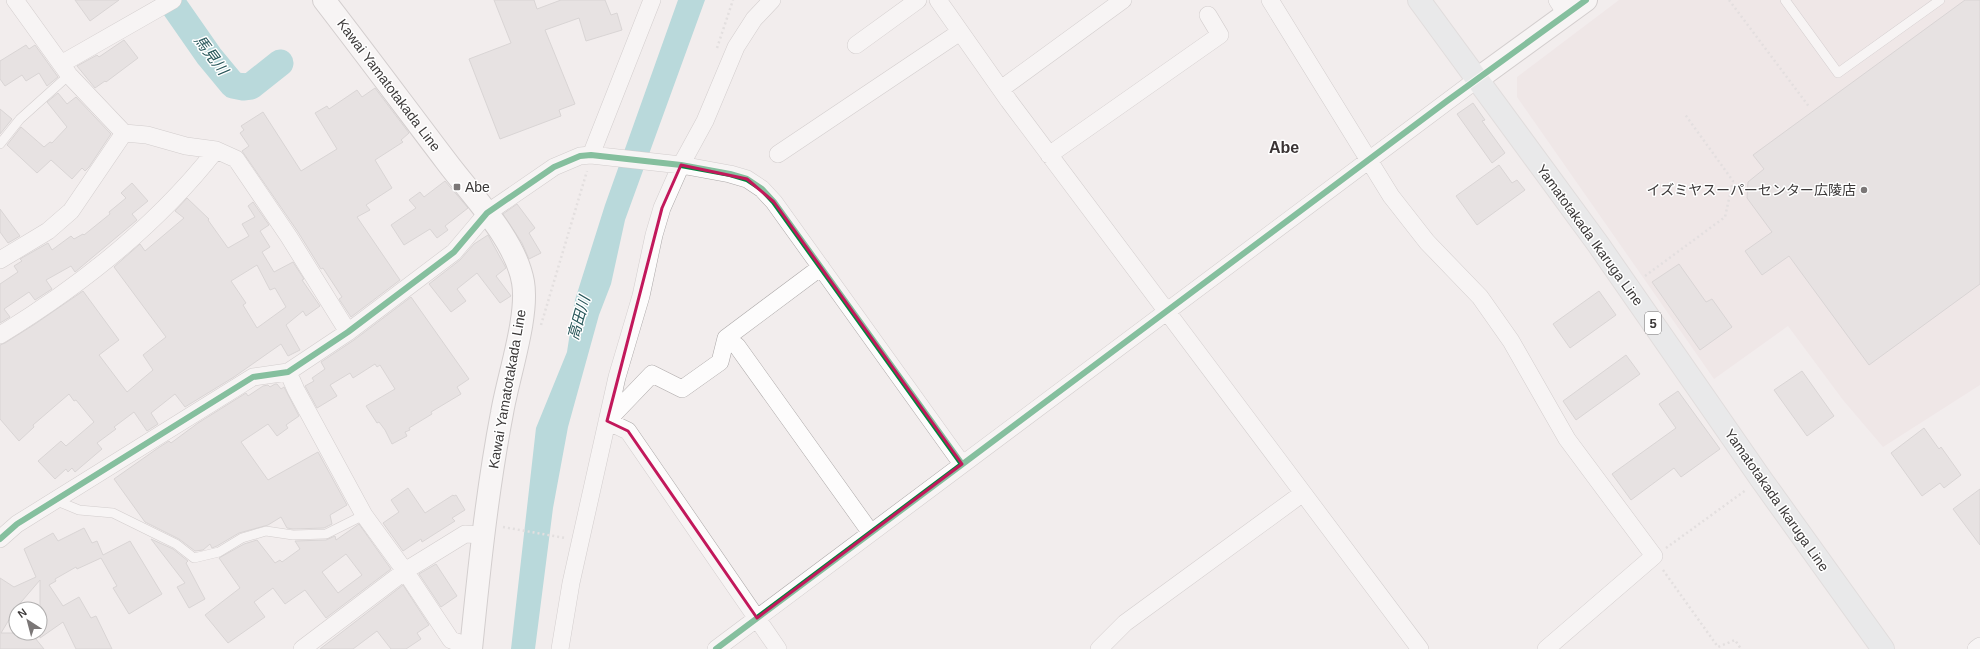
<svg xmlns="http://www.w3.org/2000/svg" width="1980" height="649" font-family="Helvetica,'Noto Sans JP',sans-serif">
	<rect width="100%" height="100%" fill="#f2eded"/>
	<!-- built -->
	<path fill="#ecdfe1" d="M1619,0h361v385l-97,62 -40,-47 -55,-74 -74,53 -197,-282v-20z"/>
	<!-- water -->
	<path fill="#73c0c5" d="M678,0h27l-80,220 -14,64 -12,31 -31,112 -15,81 -18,141h-24l25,-221 31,-76 8,-52 30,-95z"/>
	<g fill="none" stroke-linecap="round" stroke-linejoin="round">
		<!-- river -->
		<path stroke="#73c0c5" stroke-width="27" d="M170,0l39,56 24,29 10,2 8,-1 29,-23"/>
	</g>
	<!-- building -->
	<path fill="#d9d5d5" stroke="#bab7b7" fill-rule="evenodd" d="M75,0h44l-29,21z
		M494,0h40l3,9 24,-9h44l6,15 6,-2 5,17 -36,11 -7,-23 -34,12 30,74 -16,6 2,6 -61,23 -31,-80 42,-16z
		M1965,0h15v284l-111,81 -80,-109 -27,19 -17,-24 27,-19 -25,-34 1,-16 16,-13 -11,-14z
		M124,40l14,18 -32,24 -1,-1 -10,7 -18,-22 20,-11 2,2z
		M26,45l3,4 6,-4 23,32 -11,9 -8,-13 -13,8 -4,-6 -17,11 -5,-7v-18z
		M375,88l34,45 -8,7 2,2 -28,18 17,28 -26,17 4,5 -13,7 43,63 -49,37 -12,-18 3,-2 -19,-29 -2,1 -23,-37 -56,-81 7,-5 -9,-13 4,-3 -3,-4 22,-14 38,59 36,-22 -22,-36 12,-7 2,3 28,-19 5,7z
		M58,93l9,11 9,-7 35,37 -22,33 -4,4 -3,-3 -10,11 -21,-19 -14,13 -30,-28 14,-18 23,20 6,-5 2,1 15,-16 -20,-25z
		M1473,103l12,17 -3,1 23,32 -13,10 -35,-49z
		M0,109l12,10 -12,15z
		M1499,165l13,18 5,-3 8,10 -48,35 -21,-29z
		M445,181l23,27 -23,18 3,4 -11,8 -7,-9 -26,16 -13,-20 25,-17 -7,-8 11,-8 4,5z
		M132,183l16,18 -16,13 5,6 -62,52 -4,-6 -25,14 6,9 -17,11 -6,-8 -25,17 6,8 -10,6v-39l18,-12 -4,-6 8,-5 -2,-2 28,-16 4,7 19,-14 3,3 9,-5 1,1 26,-21 -1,-2 17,-14 -5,-5z
		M187,198l22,21 -1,1 20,28 21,-12 -7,-12 13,-7 -7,-11 5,-4 16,23 -9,6 10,16 -8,5 12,20 19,-10 11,17 -2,1 18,26 -14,10 -3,-5 -17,14 14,25 -12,6 -7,-12 -47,33 -49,30 -10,-13 -24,19 7,11 -11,7 -13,-19 -20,15 2,2 -19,14 5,6 -27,23 -3,-4 -4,4 -2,-3 -11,10 -17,-18 23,-20 5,5 28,-24 -18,-22 -2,1 -5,-7 -36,31 1,2 -15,14 -19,-22v-74l5,-2 30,-19 48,-33 36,49 -20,15 28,37 26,-22 -10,-15 23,-18 -52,-70 26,-23 5,7 39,-33 -9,-7zM257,265l13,25 5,-2 11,19 -29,21 -14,-23 3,-2 -15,-22z
		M517,204l18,24 -6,5 12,20 -12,6 -7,-16 -19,-29z
		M0,209l20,27 -12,7 -8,-11z
		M488,235l18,33 -10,8 15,20 -11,7 -23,-30 -20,16 9,12 -15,11 -22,-28 31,-24 14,-16z
		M1679,264l27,38 6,-3 20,28 -32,23 -48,-68z
		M1599,291l17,24 -46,33 -17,-24z
		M411,297l58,82 -12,8 4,7 -30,18 1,2 -23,14 1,2 -5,2 2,4 -15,8 -7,-14 -6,-8 -2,1 -11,-17 29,-17 -15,-24 -3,2 -2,-3 -22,14 -3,-5 -20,12 7,11 -20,12 -12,-22 9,-5 -2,-3 13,-9 -4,-7 33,-22z
		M1626,355l14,19 -64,46 -13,-19z
		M1802,371l32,45 -27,20 -33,-46z
		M275,384h2l4,5 3,-2 15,29 -13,9 2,3 -11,8 -9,-12 -27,18 27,38 50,-28 29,53 -17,10 2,9 -8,4 -31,1 -6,-1 -6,-11 -13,8 -29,8 -22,13 -5,2 -2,-4 -7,6 -8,1 -16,-12 -34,-17 -31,-43 44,-31 11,-7 2,2 27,-20 48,-30 2,3 15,-10 5,-1 2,2z
		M1678,391l42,58 -39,28 -7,-9 -43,32 -19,-26 64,-46 -17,-24z
		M1924,428l15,21 2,-2 20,28 -17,13 -4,-5 -18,13 -31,-43z
		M408,488l17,25 28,-18 1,1 2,-1 9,15 -13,8 3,3 -33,21 -1,-3 -18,12 -20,-28 16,-11 -8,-12z
		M1980,489v56l-27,-36z
		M359,524l32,45 -65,49 -21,-28 -20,14 -12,-16 -19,14 11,15 -37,26 -23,-28 35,-27 -21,-30 25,-14 13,-4 18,23 5,-3 2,2 18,-13 -5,-8 31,-1 9,-4 1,4zM346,554l16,21 -24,18 -16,-21z
		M84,528l8,15 5,-2 6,14 27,-14 32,53 -33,20 -16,-26 4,-2 -16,-28 -24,11 -1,-2 -21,12 1,2 -7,4 14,21 16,-9 12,21 5,-2 16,33h-36l-13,-27 -23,16v-58l-24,28 -15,25h30l13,16h-44v-71l14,9 22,-10 -12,-28 29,-16 5,8z
		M151,539l22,10 15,12 -2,2 19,36 -16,9 -12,-21 8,-4z
		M436,564l21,32 -16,11 -22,-33z
		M403,585l26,40 -12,8 4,6 -15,10h-15l-14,-18 -24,18h-33z"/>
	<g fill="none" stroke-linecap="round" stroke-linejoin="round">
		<defs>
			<path id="lane" d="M1785,0l53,73 102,-73
				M0,144l20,-25 49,-44
				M57,501l22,9 34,3 63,31 18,14 25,-6 23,-14 24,-7 27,4 33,-1 38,-19"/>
			<path id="street" d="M15,0l54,75 55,58 23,2 39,11 30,4 20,9 53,78 59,95
				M938,0l71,101 411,548
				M1270,0l121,196 36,46 53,55 31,44 56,98 87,117 -108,93
				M1557,0l9,14
				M856,45l62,-45
				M61,64l112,-64
				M1001,89l122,-89
				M778,154l182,-122
				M591,155l61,-155
				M1049,155l171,-120 -12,-20
				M0,260l48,-29 23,-20 53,-78
				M0,335c80,-49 158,-111 216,-185
				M726,338l11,8 134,187
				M288,372l8,18 68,125 41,56 46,69 21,7
				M0,539l17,-15 236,-147 35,-5 60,-40 106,-80 33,-39 67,-46 26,-11 11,-1 90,10 49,9 17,5 15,10 12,13 188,262
				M302,649l103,-78 60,-37 18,1
				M560,649l11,-66 46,-206 24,-81 13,-61 8,-27 19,-43 24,-44 31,-74 18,-28 18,-19
				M716,649l760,-569
				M778,649l-150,-218 -21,-10 45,-47 30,15 38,-27 6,-24 95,-71
				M1099,649l26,-26 178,-130
				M1976,649l4,-3"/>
			<path id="secondary" d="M324,0c41,53 81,107 122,161 26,35 69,77 77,121 6,34 -15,95 -21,131 -15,78 -23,157 -31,236
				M1476,80l110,-80"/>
			<path id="primary" d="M1419,0l179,244 163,235 122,170"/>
		</defs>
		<!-- lane casing -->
		<use href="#lane" stroke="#aca8a8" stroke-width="10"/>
		<!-- street casing -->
		<use href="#street" stroke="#aca8a8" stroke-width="18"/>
		<!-- secondary casing -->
		<use href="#secondary" stroke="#aca8a8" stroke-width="24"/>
		<!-- primary casing -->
		<use href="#primary" stroke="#cbc9c9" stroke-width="24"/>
		<!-- path -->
		<path stroke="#d0cece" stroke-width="2.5" stroke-dasharray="2 3" stroke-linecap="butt" d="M1729,0l81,108
			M717,48l16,-48
			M1645,276l80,-59 8,-36 -49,-68
			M541,325l46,-154
			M503,527l62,11
			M1666,548l80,-58
			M1663,570l55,77 17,-7 6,9"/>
		<!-- lane -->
		<use href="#lane" stroke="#fdfcfc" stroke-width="9"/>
		<!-- street -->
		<use href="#street" stroke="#fdfcfc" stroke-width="17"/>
		<!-- secondary -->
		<use href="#secondary" stroke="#fdfcfc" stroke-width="22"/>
		<!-- primary -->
		<use href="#primary" stroke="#dee5e6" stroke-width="22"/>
		<defs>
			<path id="cycleway" d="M0,539l17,-15 236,-147 35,-5 60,-40 106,-80 33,-39 67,-46 26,-11 11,-1 90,10 49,9 17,5 15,10 12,13 188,262
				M716,649l731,-548 139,-101"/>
		</defs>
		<!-- cycleway casing -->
		<use href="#cycleway" stroke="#fff" stroke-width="8"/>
		<!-- cycleway -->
		<use href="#cycleway" stroke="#00873e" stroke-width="6"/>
	</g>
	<!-- marked area -->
	<path d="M0 0H1980V649H0ZM681,165l66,14 27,23 188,262 -205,154 -129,-187 -21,-10 55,-213z" fill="#f2eded" fill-opacity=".55" fill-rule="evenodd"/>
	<path fill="none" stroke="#c2185b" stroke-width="3" stroke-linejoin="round" d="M681,165l66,14 27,23 188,262 -205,154 -129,-187 -21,-10 55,-213z"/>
	<!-- markers -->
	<g fill="#7b7777" stroke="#fff" stroke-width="1.5">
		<rect x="453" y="183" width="8" height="8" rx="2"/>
		<circle cx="1864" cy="190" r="4"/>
	</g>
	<g text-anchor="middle" stroke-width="3" stroke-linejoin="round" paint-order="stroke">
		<!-- shield labels -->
		<rect fill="#fff" stroke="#767474" stroke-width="1" x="1645" y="312" width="16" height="22" rx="3"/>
		<g font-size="13" font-weight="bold" fill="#3b3838">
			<text x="1653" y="328">5</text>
		</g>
		<!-- street labels -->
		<g font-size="14" fill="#3b3838" stroke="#fff">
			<text transform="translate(389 85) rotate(53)" y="5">Kawai Yamatotakada Line</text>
			<text transform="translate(1590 235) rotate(54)" y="5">Yamatotakada Ikaruga Line</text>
			<text transform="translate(507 389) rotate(-80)" y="5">Kawai Yamatotakada Line</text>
			<text transform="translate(1777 500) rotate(55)" y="5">Yamatotakada Ikaruga Line</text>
		</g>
		<!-- poi labels -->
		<g font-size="14" fill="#3b3838" stroke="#fff" text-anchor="start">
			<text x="465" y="192">Abe</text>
			<text x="1856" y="195" text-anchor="end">イズミヤスーパーセンター広陵店</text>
		</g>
		<!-- water labels -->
		<g font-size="15" font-style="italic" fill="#265558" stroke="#fff">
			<text transform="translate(211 55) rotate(53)" y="5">馬見川</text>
			<text transform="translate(579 318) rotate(-74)" y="5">高田川</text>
		</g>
		<!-- quarter labels -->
		<g font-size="16" font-weight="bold" fill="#3a3334" stroke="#fff">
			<text x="1284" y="153">Abe</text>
		</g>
	</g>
	<!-- north arrow -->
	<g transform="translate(28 621) rotate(324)"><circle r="19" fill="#ffffff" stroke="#b1afaf"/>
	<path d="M0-3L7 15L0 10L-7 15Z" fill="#7b7777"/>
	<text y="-6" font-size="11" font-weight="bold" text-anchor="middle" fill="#3b3838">N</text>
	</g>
</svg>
